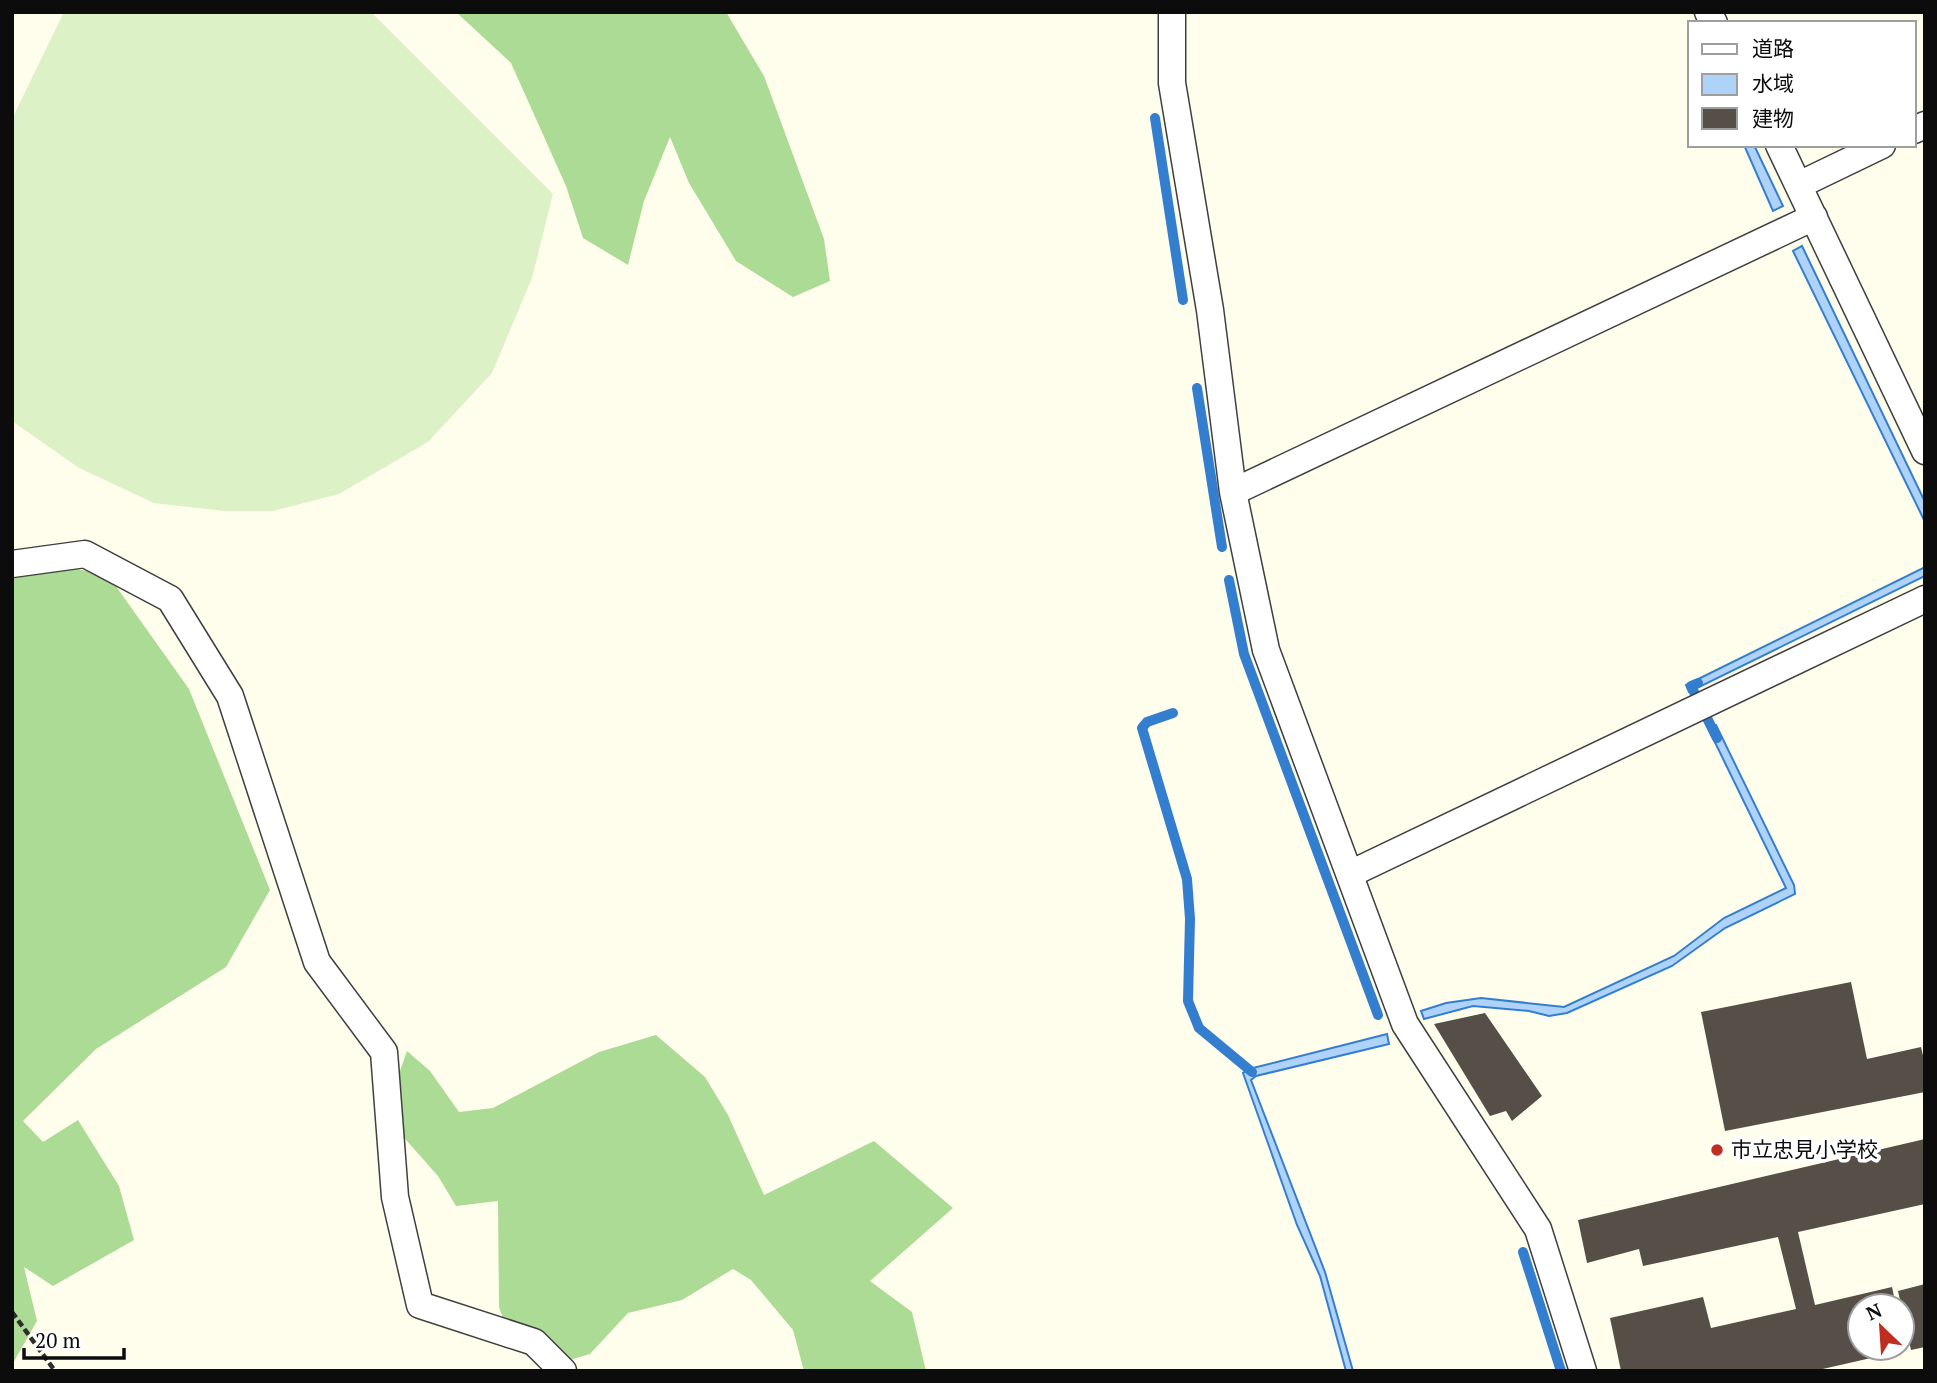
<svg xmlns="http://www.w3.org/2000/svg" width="1937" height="1383" font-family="'PT Serif','Noto Sans JP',serif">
	<rect width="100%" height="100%" fill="#fffeec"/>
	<!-- forest -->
	<path fill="#abdb94" d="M456,12h270l38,64 60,163 6,42 -37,16 -57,-36 -47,-78 -19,-46 -26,64 -16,64 -45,-27 -17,-52 -55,-123z
		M12,557l96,18 81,114 81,201 -44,77 -130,82 -73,72 20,21 35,-22 41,66 15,54 -81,46 -29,-19 13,54 -25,44z
		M656,1035l49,42 23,38 36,80 110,-54 79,67 -83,73 42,31 14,59h-122l-11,-41 -42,-50 -18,-11 -51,31 -54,13 -38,41 -48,14 -30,-24 -13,-37 -1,-106 -42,5 -18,-30 -39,-44 -9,-33 17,-48 23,20 29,41 34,-4 106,-56z"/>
	<!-- pitch -->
	<path fill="#ddf1c7" d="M64,12h307l182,182 -21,84 -40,95 -64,69 -89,52 -66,17h-49l-70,-8 -75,-35 -67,-47v-302z"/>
	<!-- water -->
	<path fill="#afd3f8" stroke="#347ed0" stroke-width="2" d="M1744,145h10l29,61 -10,5z
		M1802,246l123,256v20l-132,-271z
		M1925,567v9l-236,116 -3,-7z
		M1716,725l78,160 1,9 -70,34 -53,38 -105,47 -18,3 -20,-5 -56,-5 -49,13 -3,-8 25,-8 35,-5 83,9 110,-51 50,-38 62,-30 -78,-160z
		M1387,1034l2,10 -133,32 -5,4 74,192 28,99h-7l-26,-95 -23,-51 -54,-152 6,-4z"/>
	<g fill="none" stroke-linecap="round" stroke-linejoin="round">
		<!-- stream -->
		<path stroke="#347ed0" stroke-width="10" d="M1155,118l28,182
			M1197,388l25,159
			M1229,580l15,74 134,361
			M1698,683l-7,3 26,52
			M1173,713l-26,9 -5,6 45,151 3,40 -2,82 11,27 53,44
			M1523,1252l38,119"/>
	</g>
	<!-- building -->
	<path fill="#554f48" d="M1851,982l16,77 54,-12 4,17v28l-200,39 -24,-119z
		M1485,1013l57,83 -30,25 -6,-10 -16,5 -56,-92z
		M1925,1139v65l-127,28 17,73 77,-18 4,19h-36v42h42l1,-11 3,13 -92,21h-193l-11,-53 93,-21 8,31 85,-19 -18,-72 -135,29 -4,-17 -52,14 -9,-43z
		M1925,1284v63l-14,3 -13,-59z"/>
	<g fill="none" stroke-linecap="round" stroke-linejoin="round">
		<defs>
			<path id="minor" d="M1172,12v71l38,227 23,182 33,158 139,374 133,205 45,142
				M1708,12l6,11
				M1914,130l11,-5
				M1779,145l146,306
				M1799,185l83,-40
				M1233,492l581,-275
				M12,564l73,-10 85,45 60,97 87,266 67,90 11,145 25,108 114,37 29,29
				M1350,874l575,-275"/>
		</defs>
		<!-- minor casing -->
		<use href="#minor" stroke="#3f3f3f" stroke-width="29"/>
		<!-- path -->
		<path stroke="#2e2e2e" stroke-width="4.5" stroke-dasharray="7 3.5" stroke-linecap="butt" d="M12,1312l43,59"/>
		<!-- minor -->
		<use href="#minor" stroke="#fff" stroke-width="26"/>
	</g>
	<!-- markers -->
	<circle fill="#bf2e21" stroke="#fff" stroke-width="2.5" cx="1717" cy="1150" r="7"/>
	<g text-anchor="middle" stroke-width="7" stroke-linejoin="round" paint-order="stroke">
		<!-- poi labels -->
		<g font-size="21" fill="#0c0c0c" stroke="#fff" text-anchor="start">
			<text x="1731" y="1157">市立忠見小学校</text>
		</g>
	</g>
	<!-- border -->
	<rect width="1937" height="1383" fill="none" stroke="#0c0c0c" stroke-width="28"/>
	<!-- legend -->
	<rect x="1688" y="21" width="228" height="126" fill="#ffffff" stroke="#9e9e9e" stroke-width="2"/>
	<rect x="1702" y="44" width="35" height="10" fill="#ffffff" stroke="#9e9e9e" stroke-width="2"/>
	<text x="1752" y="56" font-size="21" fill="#0c0c0c">道路</text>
	<rect x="1702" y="74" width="35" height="21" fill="#afd3f8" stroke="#9e9e9e" stroke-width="2"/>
	<text x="1752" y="91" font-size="21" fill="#0c0c0c">水域</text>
	<rect x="1702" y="108" width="35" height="21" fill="#554f48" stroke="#9e9e9e" stroke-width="2"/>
	<text x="1752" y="126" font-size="21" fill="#0c0c0c">建物</text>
	<!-- north arrow -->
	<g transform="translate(1881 1327) rotate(335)"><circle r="33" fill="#ffffff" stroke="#9e9e9e" stroke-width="2"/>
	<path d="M0-5L12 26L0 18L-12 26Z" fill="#bf2e21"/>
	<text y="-10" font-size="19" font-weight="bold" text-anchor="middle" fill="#0c0c0c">N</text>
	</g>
	<!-- scale -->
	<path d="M24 1348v10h100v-10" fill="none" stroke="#0c0c0c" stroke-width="3.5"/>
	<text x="35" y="1348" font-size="21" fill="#0c0c0c" stroke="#ffffff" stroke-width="5" paint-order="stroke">20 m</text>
</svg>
